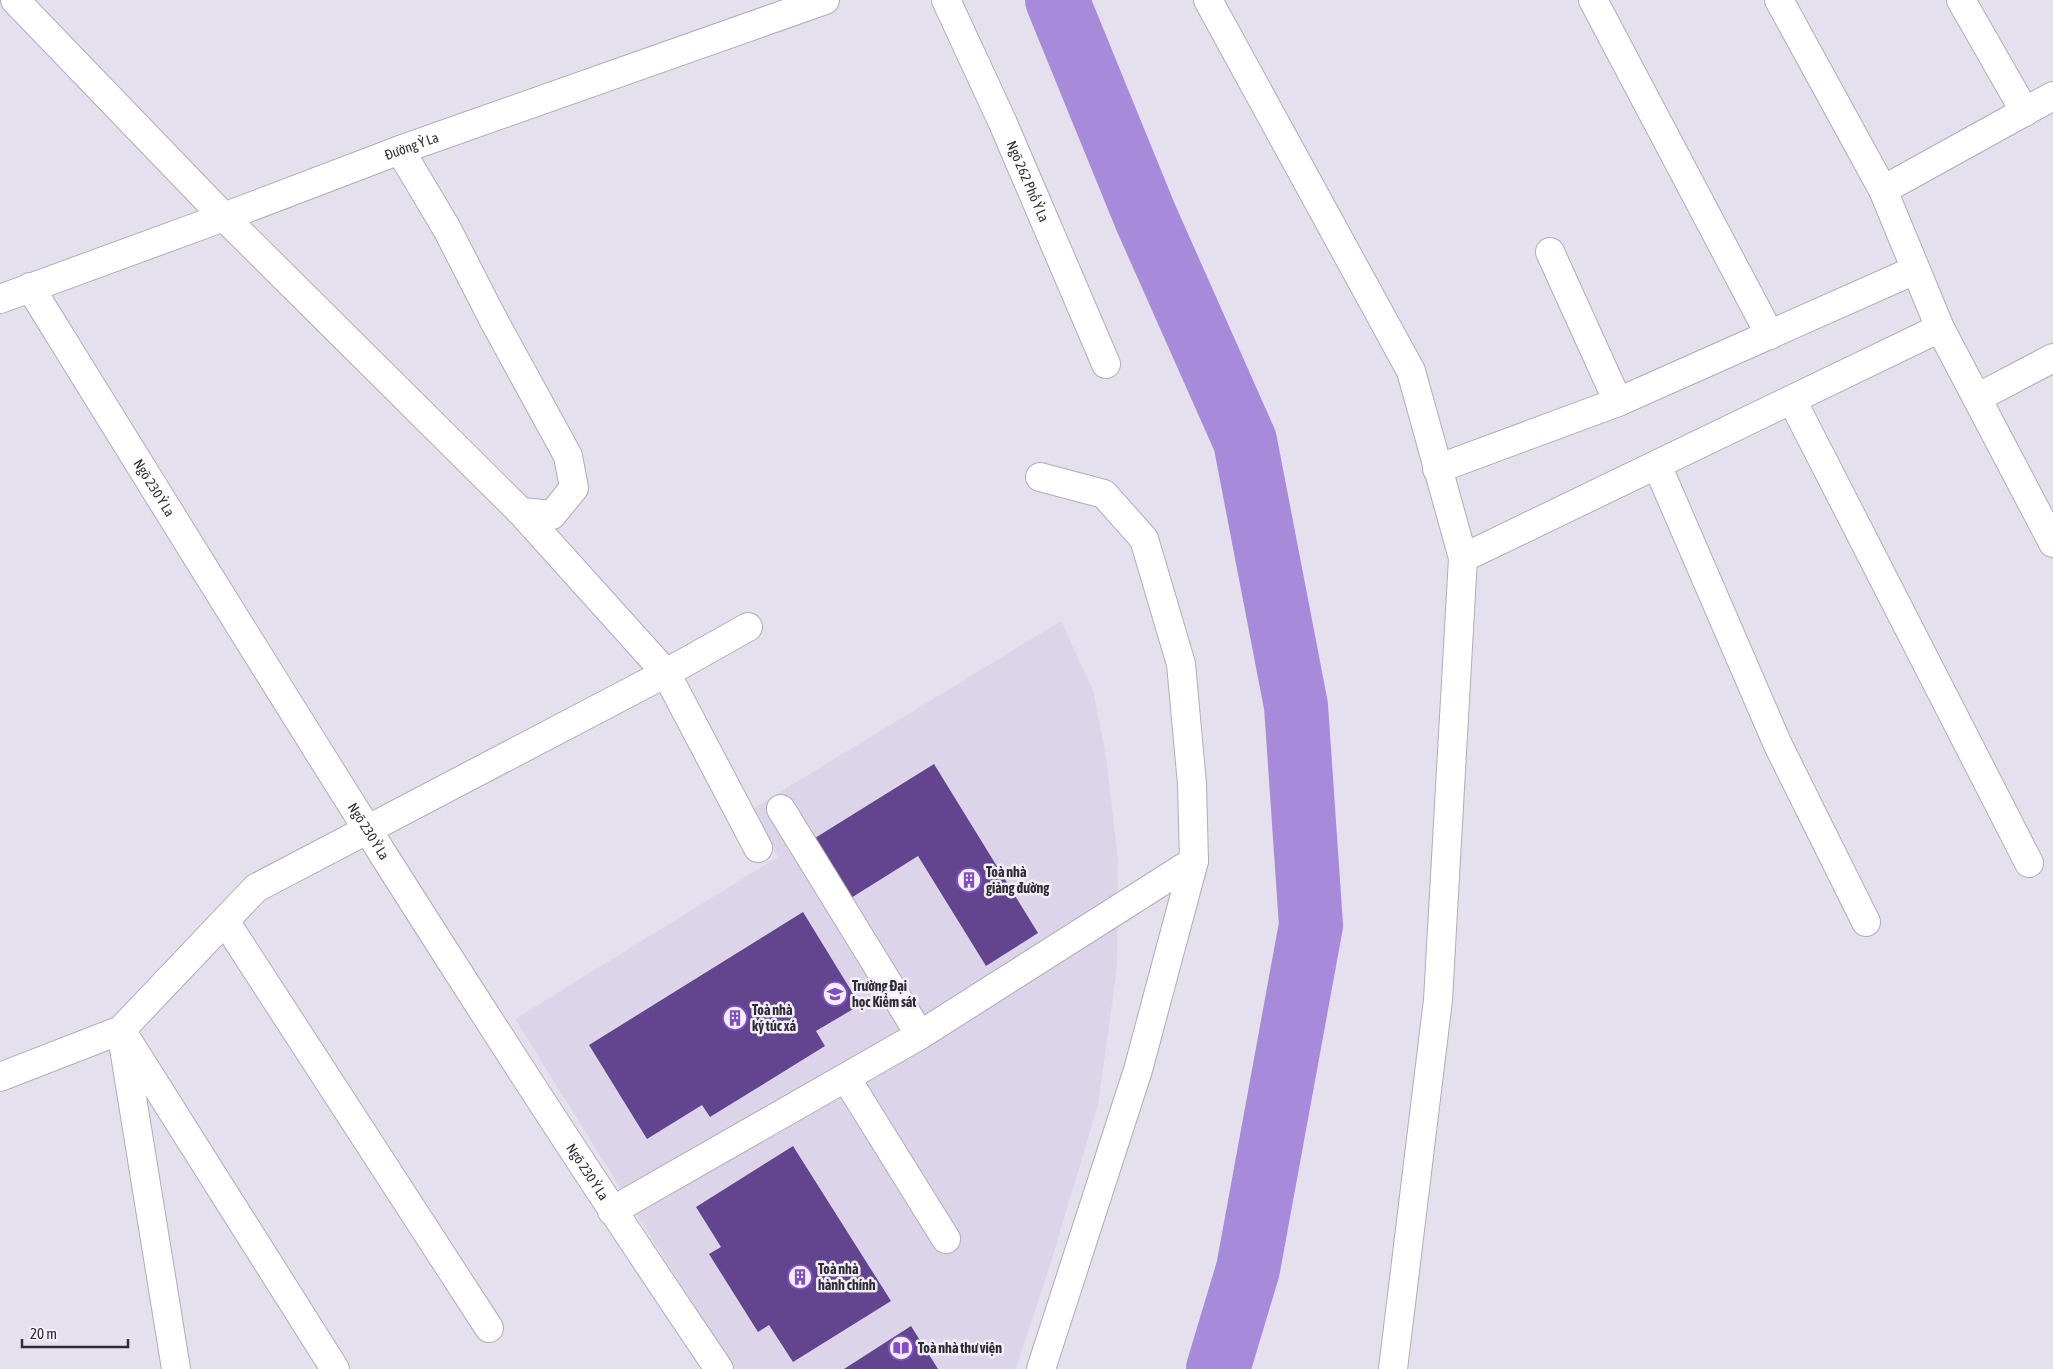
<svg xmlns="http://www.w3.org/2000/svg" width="2053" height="1369" font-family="'Asap Condensed',sans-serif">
	<rect width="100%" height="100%" fill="#e5e0ee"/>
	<!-- built -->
	<path fill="#dcd5ea" d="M1061,621l32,69 13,66 12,104 -1,108 -19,137 -44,147 -38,117h-283l-218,-350 263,-162 -31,-45z"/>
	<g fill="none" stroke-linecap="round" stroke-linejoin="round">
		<!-- river -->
		<path stroke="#a78ad9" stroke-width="64" d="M1057,0l89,218 99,223 51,265 15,219 -63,344 -30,100"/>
	</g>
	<!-- building -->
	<path fill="#62458e" d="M934,764l104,169 -52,33 -68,-110 -75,47 -36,-60z
		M803,912l57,93 -44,26 9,15 -115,71 -8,-12 -55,34 -58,-94z
		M793,1146l98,155 -98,61 -24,-37 -11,7 -49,-78 12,-7 -25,-40z
		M911,1326l27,43h-94z"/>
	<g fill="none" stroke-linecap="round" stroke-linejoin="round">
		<defs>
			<g id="minor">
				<path d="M15,0l209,217 297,295 145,161 92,175"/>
				<path id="s1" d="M946,0l56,121 104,243"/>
				<path d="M1208,0l203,371 52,187 -25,442 -45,369"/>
				<path d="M1593,0l177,335"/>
				<path d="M1961,0l64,112"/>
				<path d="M400,150l47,79 46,90 75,137 6,32 -22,27 -31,-3"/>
				<path d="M1883,190l170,-94"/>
				<path d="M1550,252l68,150"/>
				<path id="s2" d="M30,287c225,364 449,728 689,1082"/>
				<path id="s3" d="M0,299l224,-82 176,-67 425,-150"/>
				<path d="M1940,328l113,215"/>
				<path d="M1977,398l76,-40"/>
				<path d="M1792,400l237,463"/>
				<path d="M1657,465l121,280 88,177"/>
				<path d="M1437,469l181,-67 297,-132"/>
				<path d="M1040,477l64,17 40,45 37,125 11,120 2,77 -56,209 -97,299"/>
				<path d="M1463,558l477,-230 -57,-138 -104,-190"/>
				<path d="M781,809l139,226"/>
				<path d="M225,921l264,407"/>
				<path d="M121,1030l214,339"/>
				<path d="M123,1042l53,327"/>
				<path d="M0,1077l121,-47 135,-142 410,-215 82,-46"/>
				<path d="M846,1078l100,161"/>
				<path d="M612,1211l308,-176 274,-174"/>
			</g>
		</defs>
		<!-- minor casing -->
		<use href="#minor" stroke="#b0acb9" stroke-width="30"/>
		<!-- minor -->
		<use href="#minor" stroke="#fff" stroke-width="28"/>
	</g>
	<!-- icons -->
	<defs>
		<symbol id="building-ring" viewBox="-11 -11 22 22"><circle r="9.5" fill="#f2eefb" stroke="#814dc5" stroke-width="1.5"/><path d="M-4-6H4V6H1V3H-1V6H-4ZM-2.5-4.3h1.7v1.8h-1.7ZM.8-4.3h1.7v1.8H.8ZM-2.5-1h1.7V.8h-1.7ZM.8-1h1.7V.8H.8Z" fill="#814dc5"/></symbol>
		<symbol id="university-ring" viewBox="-11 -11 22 22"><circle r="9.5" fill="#f2eefb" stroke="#814dc5" stroke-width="1.5"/><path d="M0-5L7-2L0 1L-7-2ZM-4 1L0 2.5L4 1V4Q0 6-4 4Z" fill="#814dc5"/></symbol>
		<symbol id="library-ring" viewBox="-11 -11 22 22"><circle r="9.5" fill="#f2eefb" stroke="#814dc5" stroke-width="1.5"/><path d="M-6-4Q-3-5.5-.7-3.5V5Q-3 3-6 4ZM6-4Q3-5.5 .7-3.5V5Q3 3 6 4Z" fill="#814dc5"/></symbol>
	</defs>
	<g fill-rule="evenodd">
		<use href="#building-ring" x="955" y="866" width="28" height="28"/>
		<use href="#university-ring" x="821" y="980" width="28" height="28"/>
		<use href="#building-ring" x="721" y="1004" width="28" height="28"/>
		<use href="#building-ring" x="786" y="1263" width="28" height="28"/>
		<use href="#library-ring" x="887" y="1334" width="28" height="28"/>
	</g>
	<g text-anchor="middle" stroke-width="5" stroke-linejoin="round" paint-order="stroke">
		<!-- street labels -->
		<g font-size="14" fill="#2e2c31" stroke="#f2eefb">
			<text dy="5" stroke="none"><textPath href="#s3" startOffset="439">Đường Ỷ La</textPath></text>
			<text dy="5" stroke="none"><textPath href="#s1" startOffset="199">Ngõ 262 Phố Ỷ La</textPath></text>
			<text dy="5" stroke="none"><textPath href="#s2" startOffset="236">Ngõ 230 Ỷ La</textPath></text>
			<text dy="5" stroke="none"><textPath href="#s2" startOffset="641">Ngõ 230 Ỷ La</textPath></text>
			<text dy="5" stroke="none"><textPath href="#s2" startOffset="1046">Ngõ 230 Ỷ La</textPath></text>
		</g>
		<!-- poi labels -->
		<g font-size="14" font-weight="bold" fill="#2e2c31" stroke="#f2eefb" text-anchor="start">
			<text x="986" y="877">Toà nhà<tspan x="986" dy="16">giảng đường</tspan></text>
			<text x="852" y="991">Trường Đại<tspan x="852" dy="16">học Kiểm sát</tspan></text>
			<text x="752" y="1015">Toà nhà<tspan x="752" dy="16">ký túc xá</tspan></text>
			<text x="818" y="1274">Toà nhà<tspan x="818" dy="16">hành chính</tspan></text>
			<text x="918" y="1353">Toà nhà thư viện</text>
		</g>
	</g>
	<!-- scale -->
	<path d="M22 1339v8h106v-8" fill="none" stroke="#2e2c31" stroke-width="2.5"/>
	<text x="30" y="1339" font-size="15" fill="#2e2c31" stroke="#f2eefb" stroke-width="4" paint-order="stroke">20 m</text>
</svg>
